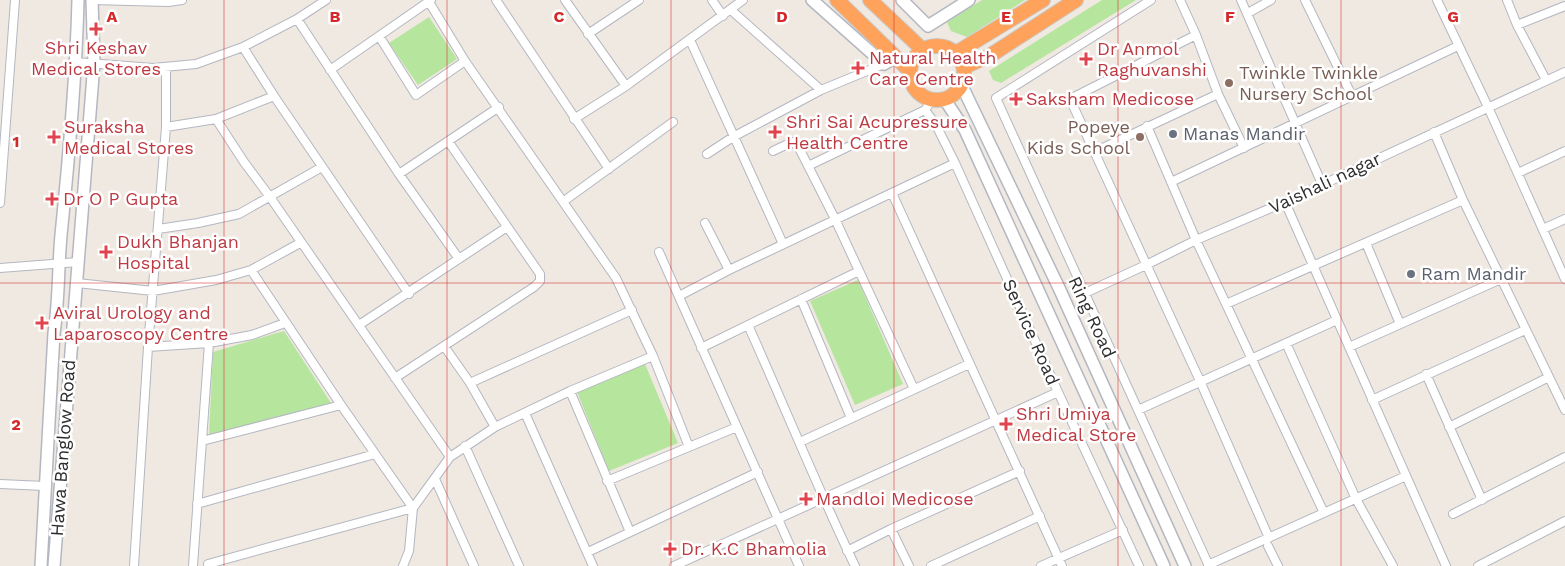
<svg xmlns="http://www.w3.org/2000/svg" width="1565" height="566" font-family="'Work Sans',sans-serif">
	<rect width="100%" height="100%" fill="#efe9e1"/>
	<!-- green -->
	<path fill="#b6e59e" d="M982,0h43l-58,37 -16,-6 -4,-9z
		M1102,0h34l-135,83 -8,-3 -4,-9z
		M429,17l28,42 -39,26 -29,-42z
		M858,280l45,104 -48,21 -45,-104z
		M284,331l47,72 -122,32 4,-83z
		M645,364l33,79 -69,28 -32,-79z"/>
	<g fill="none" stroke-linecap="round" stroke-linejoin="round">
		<defs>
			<path id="street" d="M92,0l76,2 14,-2
				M496,0l113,169
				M565,0l61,86
				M712,0l11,16
				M1151,0l-155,98 213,468
				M1180,0l16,35 22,59 26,54
				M1241,0l81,184
				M1305,0l47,96
				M1437,0l51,107 77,172
				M1507,0l10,25 29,55
				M429,2l36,59 151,217 37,78 36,91
				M731,10l90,80
				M1248,13l23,-13
				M297,19l102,155 60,85
				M1517,25l48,-19
				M588,34l51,-34
				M1196,35l-126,64 130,282 69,157
				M379,36l37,59 49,-34
				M690,40l93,204
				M243,47l31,49 135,198
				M75,62l78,6 43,-4 47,-17 54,-28 29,-19
				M330,70l101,-70
				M932,100l-7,10 11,15 19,38 103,229 81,174
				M216,119l28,43 26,35 180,260
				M574,119l52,-33 117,-86
				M1147,126l49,114 128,273
				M166,127l50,-8 58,-23
				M1434,132l29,68 102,210
				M773,151l19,-9 6,4 37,73 79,170
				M1094,152l124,-58
				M707,154l26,-17 88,-47 63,-26
				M808,166l117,-56
				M1518,173l47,-22
				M399,174l100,-67
				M1171,182l287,-136
				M892,193c56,124 114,248 170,373
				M564,201l109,-79
				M1285,202l161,364
				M0,203l15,-203
				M705,223l24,47
				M158,229l40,-6 41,-9 83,-47
				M1543,229l22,-10
				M1366,243l34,81
				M659,252l140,314
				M0,268l78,-6
				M251,270l90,135 72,103 -4,43 -6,15
				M77,283l76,8 63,-11 35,-10 49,-27
				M1085,293l61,-28 50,-25 89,-38 280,-130
				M679,296l50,-26 226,-107
				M801,299l50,119
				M1226,304l237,-104
				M359,325l148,-98
				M748,325c36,80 69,162 107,241
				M1286,343l70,156 37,67
				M444,346l26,37 25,44
				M148,347l61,-4 43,-8 33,-12
				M1349,347l152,-68
				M701,348l158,-77
				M1426,374l56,126
				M395,378l139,-91 6,-6v-7l-92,-133
				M470,383l162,-73
				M570,391l60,141
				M1372,400l153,-70
				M1138,410l199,-90
				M525,413l68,153
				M1449,427l100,-50
				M202,441l139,-36
				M800,442l169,-78
				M465,446l54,120
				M435,479l39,87
				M607,481l130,-54
				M0,484l45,2
				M197,504l178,-50
				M1453,514l112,-57
				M891,529l18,37
				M1268,546l10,20
				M847,551l44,-22 129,-58
				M588,552l170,-80
				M208,564l205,-56 37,-51 45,-30 75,-36 83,-35
				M1208,565l198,-89
				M134,566l14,-219 18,-220v-59
				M193,566l16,-223
				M674,566l384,-174
				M931,566l109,-50
				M1041,566l82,-36
				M1478,566l87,-45"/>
			<path id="secondary" d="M812,0l72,64 11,-7
				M902,0l26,26 41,-26
				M962,86l97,202 126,278
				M945,100l20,30 199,436
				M41,566l13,-233c5,-32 4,-65 7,-98 8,-78 15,-156 17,-235
				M54,566l40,-503 -2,-63"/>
			<path id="highway" d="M837,0l73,71
				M870,0l53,50
				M910 73a27 27 0 1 1 54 0a27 27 0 1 1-54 0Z
				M956,53l87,-53
				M964,67l27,-12 85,-55"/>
		</defs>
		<!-- street casing -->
		<use href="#street" stroke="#b4b7c1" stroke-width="10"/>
		<!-- secondary casing -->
		<use href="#secondary" stroke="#b4b7c1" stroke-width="14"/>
		<!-- highway casing -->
		<use href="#highway" stroke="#c9c9c9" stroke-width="16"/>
		<!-- street -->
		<use href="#street" stroke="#fff" stroke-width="8"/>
		<!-- secondary -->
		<use href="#secondary" stroke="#fff" stroke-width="11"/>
		<!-- highway -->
		<use href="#highway" stroke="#ffa35c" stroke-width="14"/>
	</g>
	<!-- grid -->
	<path fill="none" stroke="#d62828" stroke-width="1" stroke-opacity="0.55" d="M224,0v566M447,0v566M671,0v566M894,0v566M1118,0v566M1341,0v566M0,283h1565"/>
	<!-- markers -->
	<g fill="#e0444e" stroke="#fff" stroke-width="2">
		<path d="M93.5 21.5h5v5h5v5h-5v5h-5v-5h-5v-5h5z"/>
		<path d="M1083.5 51.5h5v5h5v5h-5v5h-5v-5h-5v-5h5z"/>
		<path d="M855.5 60.5h5v5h5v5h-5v5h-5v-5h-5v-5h5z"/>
		<path d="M1013.5 91.5h5v5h5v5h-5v5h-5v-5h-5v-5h5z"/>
		<path d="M772.5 124.5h5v5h5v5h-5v5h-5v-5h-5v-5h5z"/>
		<path d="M51.5 129.5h5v5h5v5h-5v5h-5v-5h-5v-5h5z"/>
		<path d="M49.5 191.5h5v5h5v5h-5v5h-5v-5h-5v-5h5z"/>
		<path d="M103.5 244.5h5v5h5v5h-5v5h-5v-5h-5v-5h5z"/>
		<path d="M39.5 315.5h5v5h5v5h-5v5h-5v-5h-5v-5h5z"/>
		<path d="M1003.5 416.5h5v5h5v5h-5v5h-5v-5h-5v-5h5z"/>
		<path d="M803.5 491.5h5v5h5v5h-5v5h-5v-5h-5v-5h5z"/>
		<path d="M667.5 541.5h5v5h5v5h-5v5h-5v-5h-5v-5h5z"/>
	</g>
	<g fill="#8d6e63" stroke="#fff" stroke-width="2">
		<circle cx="1229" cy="83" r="5"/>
		<circle cx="1140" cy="137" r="5"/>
	</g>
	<g fill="#6b7280" stroke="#fff" stroke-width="2">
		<circle cx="1173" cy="134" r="5"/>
		<circle cx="1411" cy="274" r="5"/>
	</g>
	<g text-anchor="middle" stroke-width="5" stroke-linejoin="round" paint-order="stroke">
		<!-- health labels -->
		<g font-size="18" fill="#be3a42" stroke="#fff" text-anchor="start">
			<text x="96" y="54" text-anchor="middle">Shri Keshav<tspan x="96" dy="21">Medical Stores</tspan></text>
			<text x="1097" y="55">Dr Anmol<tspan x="1097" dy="21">Raghuvanshi</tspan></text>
			<text x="869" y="64">Natural Health<tspan x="869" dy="21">Care Centre</tspan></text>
			<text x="1026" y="105">Saksham Medicose</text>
			<text x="786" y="128">Shri Sai Acupressure<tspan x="786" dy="21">Health Centre</tspan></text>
			<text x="64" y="133">Suraksha<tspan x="64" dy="21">Medical Stores</tspan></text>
			<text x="63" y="205">Dr O P Gupta</text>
			<text x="117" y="248">Dukh Bhanjan<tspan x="117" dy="21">Hospital</tspan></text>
			<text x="53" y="319">Aviral Urology and<tspan x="53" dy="21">Laparoscopy Centre</tspan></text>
			<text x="1016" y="420">Shri Umiya<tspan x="1016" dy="21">Medical Store</tspan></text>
			<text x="816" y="505">Mandloi Medicose</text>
			<text x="681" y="555">Dr. K.C Bhamolia</text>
		</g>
		<!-- education labels -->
		<g font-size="18" fill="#785e54" stroke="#fff" text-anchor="start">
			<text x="1239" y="79">Twinkle Twinkle<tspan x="1239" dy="21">Nursery School</tspan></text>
			<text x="1130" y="133" text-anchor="end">Popeye<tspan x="1130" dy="21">Kids School</tspan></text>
		</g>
		<!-- worship labels -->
		<g font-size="18" fill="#5b616d" stroke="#fff" text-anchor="start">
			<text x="1183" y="140">Manas Mandir</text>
			<text x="1421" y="280">Ram Mandir</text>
		</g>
		<!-- street labels -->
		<g font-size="18" fill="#2e2e2e" stroke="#fff">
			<text transform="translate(1325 183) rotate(-25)" y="6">Vaishali nagar</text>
			<text transform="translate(1092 317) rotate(65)" y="6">Ring Road</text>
			<text transform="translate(1031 332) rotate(66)" y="6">Service Road</text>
			<text transform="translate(63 448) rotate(-86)" y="6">Hawa Banglow Road</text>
		</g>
	</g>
	<g font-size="16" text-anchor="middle" font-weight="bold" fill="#d62828" stroke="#fff" stroke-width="5" stroke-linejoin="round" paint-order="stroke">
		<text x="112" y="22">A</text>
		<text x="335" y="22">B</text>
		<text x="559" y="22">C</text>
		<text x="782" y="22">D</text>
		<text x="1006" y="22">E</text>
		<text x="1230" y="22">F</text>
		<text x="1453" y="22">G</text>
		<text x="16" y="147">1</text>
		<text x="16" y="430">2</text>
	</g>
</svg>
